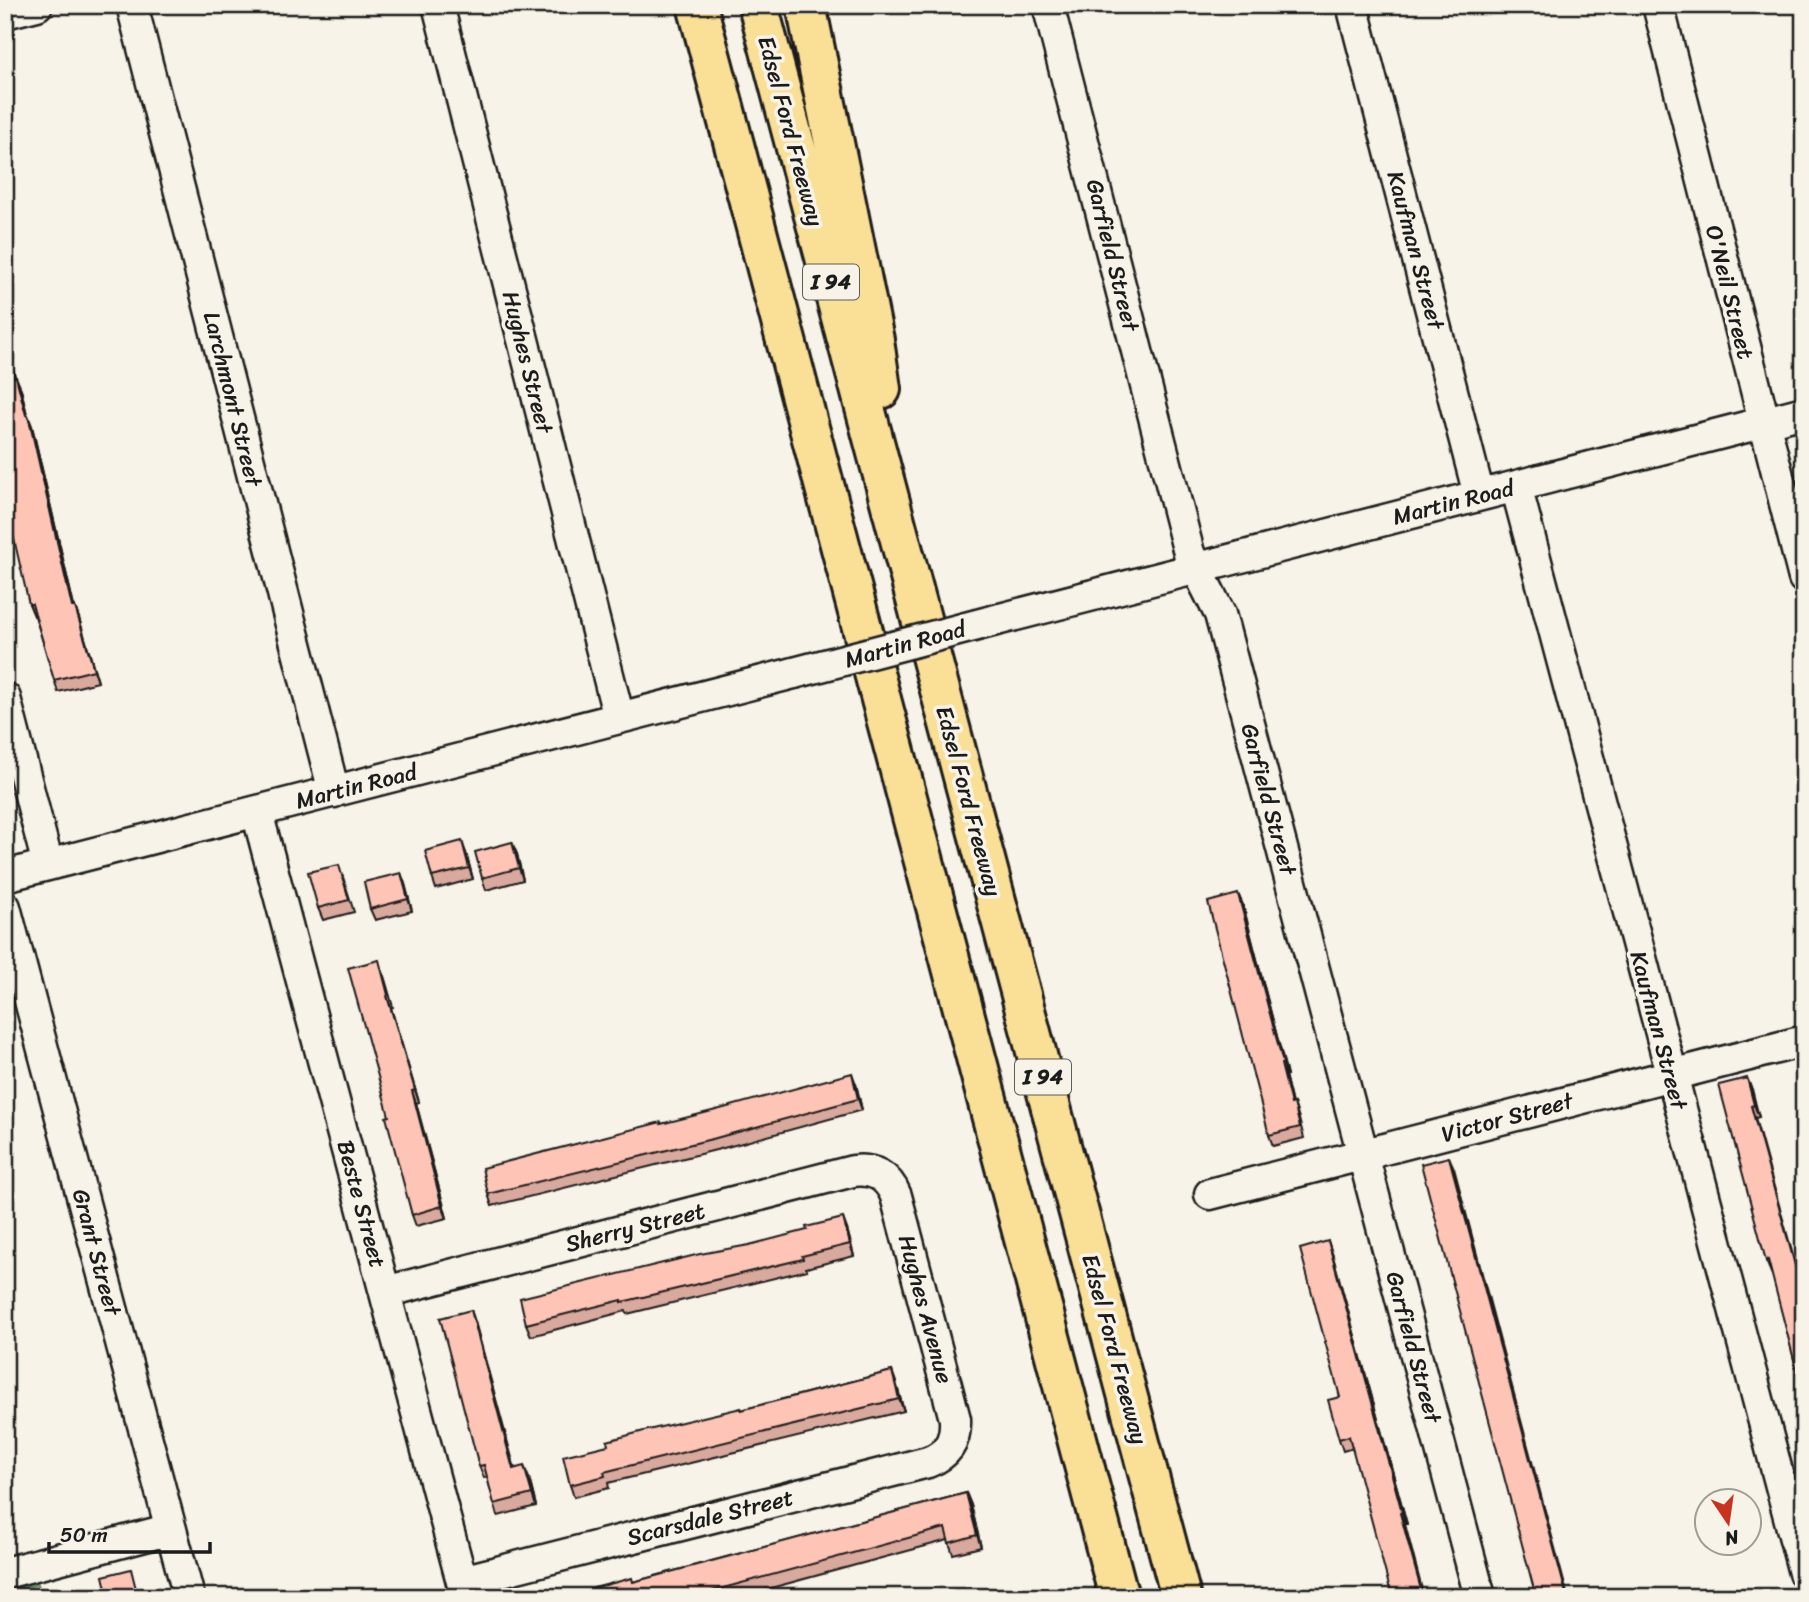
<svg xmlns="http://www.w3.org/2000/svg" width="1809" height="1602" font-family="Sriracha,sans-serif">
	<rect width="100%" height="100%" fill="#f7f3e8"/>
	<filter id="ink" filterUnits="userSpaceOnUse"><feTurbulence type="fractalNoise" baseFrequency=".0143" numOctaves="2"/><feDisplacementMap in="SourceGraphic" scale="14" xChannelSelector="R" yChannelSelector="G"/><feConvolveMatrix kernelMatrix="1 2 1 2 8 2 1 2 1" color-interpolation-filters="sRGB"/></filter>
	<g filter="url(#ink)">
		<!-- green -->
		<path fill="#a2e0a8" stroke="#5f7e62" stroke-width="2" d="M38,1584l3,13h-36v-6z"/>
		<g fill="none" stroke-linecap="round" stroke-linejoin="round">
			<defs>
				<path id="minor" d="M132,5l202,787
					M438,5l181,713
					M1048,5l141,548 31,61 260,983
					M1352,5l127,490
					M1658,5l146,573
					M5,13l32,-8
					M1516,486l288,1087
					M1000,619l804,-207
					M5,698l43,167
					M257,812l209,785
					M5,876l789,-203
					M5,907l184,690
					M1210,1194l594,-153
					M385,1292l468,-121c20,-3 35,5 43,25l59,223c1,21 -6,35 -27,43l-466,119
					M5,1573l166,-44"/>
				<path id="highway" d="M697,5l422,1592
					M758,5l423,1592
					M806,5l68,335 7,49"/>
			</defs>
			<!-- minor casing -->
			<use href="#minor" stroke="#1c1c1c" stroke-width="35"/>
			<!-- highway casing -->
			<use href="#highway" stroke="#1c1c1c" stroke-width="44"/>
			<!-- minor -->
			<use href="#minor" stroke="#f7f3e8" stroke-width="30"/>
			<!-- highway -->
			<use href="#highway" stroke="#fadf96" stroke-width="38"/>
			<defs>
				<path id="minor-bridge" d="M794,673l206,-54"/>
			</defs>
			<!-- minor-bridge casing -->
			<use href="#minor-bridge" stroke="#1c1c1c" stroke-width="35" stroke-linecap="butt"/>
			<!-- minor-bridge -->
			<use href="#minor-bridge" stroke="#f7f3e8" stroke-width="30"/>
		</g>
		<!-- wall -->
		<path fill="#daa99d" stroke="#1c1c1c" stroke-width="2" d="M5,342l10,35 6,12 6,26 5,11 42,181h1l4,11 19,64 -40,10 -23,-76h-1l-5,-12z
			M466,853l7,26 -37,10 -4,-12z
			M517,854l6,26 -37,10 -4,-12z
			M401,873l4,11 7,27 -37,9 -5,-11z
			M343,877l11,35 -31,8 -5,-12z
			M1238,894l5,11 44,170h-2l7,29 2,-1 4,12 6,23 -31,8 -4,-11z
			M383,972l10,35 -2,1 28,94 -3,1 31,115 -31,8 -4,-11 -23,-99z
			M1747,1078l12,39 -4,1 43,257 -26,-103 -1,1 -5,-12z
			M856,1084l6,26 -142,39 -228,57 -4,-12 173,-70z
			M847,1229l7,27 -48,12 1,2 -180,44 -1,-3 -95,25 -5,-12z
			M1328,1241l4,12 75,271h-2l-52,-76 -10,3 -4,-12 1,-42z
			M471,1310l4,12 39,146 15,10 7,28 -38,10 -11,-39 -3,1 -5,-12z
			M892,1371l12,40 -296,72 1,5 -35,9 -4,-12 171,-75z
			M966,1493l5,12 10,42 -28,7 -5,-14 -210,57h-141l36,-15z"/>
		<!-- shaded-wall -->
		<path fill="#b2897f" stroke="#1c1c1c" stroke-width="2" d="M5,342l3,8 10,39 -4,-12z
			M16,377l5,12 9,38 -4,-12z
			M28,415l4,11 45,193 -5,-12z
			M75,607l4,11 19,64 -4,-12z
			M462,841l4,12 7,26 -4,-11z
			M512,842l5,12 6,26 -4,-12z
			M401,873l4,11 7,27 -4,-12z
			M1238,894l5,11 44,170 -4,-12z
			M387,996l4,12 28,94 -4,-12z
			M1281,1064l4,11 10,41 -4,-12z
			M852,1073l4,11 6,26 -4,-11z
			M1747,1078l5,11 7,28 -5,-12z
			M412,1091l4,12 31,115 -5,-12z
			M1751,1106l4,12 49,177v3z
			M1449,1157l5,11 114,429h-1z
			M843,1218l4,11 7,27 -4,-12z
			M1328,1241l4,12 75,271 -5,-12z
			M471,1310l4,12 43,158 -5,-11z
			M892,1371l4,11 8,29 -5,-12z
			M524,1466l5,12 7,28 -4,-12z
			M966,1493l5,12 10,42 -4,-12z
			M1400,1513l5,11 19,73h-1z"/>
		<!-- building -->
		<path fill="#fec4b6" stroke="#1c1c1c" stroke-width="2" d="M5,344l9,33h2l10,38h2l44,192h3l19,63 -40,10 -22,-76h-3l-24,-104z
			M462,841l7,27 -37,9 -7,-26z
			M512,842l7,26 -37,10 -7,-26z
			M339,865l10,35 -31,8 -10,-36z
			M401,873l7,26 -38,10 -6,-27z
			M1238,894l45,169 -2,1 10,40 3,-1 6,24 -31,8 -61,-233z
			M379,960l9,35 -1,1 28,94 -3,1 30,115 -30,9 -26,-98 3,-1 -41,-148z
			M852,1073l6,26 -142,39 -228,56 -6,-26 179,-46v2l59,-15z
			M1747,1078l7,27 -3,1 53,192v105l-6,-28 -30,-115 -2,1 -47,-176z
			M1449,1157l118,440h-31l-115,-433z
			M843,1218l7,26 -48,12 1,3 -181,43v-2l-96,24 -6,-26 180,-44 49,-9 58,-15 -1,-3z
			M1328,1241l74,271 -2,1 23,84h-31l-43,-161 -10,3 -11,-39 12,-3 -40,-148z
			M471,1310l42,159 11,-3 8,28 -38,10 -10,-39 -5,1 -39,-148z
			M892,1371l7,28 -295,73 1,4 -35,9 -7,-29 45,-11 -1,-4 37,-10 97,-23v2z
			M966,1493l11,42 -28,8 -4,-15 -255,69h-93l-3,-9 38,-10 1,4z
			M131,1569l7,28h-30l-5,-21z
			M548,1589l2,8h-33z"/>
	</g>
	<g text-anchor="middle" stroke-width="7" stroke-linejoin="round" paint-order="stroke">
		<!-- shield labels -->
		<g fill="#f7f3e8" stroke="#5e5c59" stroke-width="2">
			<rect x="803" y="264.5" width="56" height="35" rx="5"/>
			<rect x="1015" y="1059.5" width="56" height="35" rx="5"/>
		</g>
		<g font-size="21" font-weight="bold" fill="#1c1c1c">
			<text x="831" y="289">I 94</text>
			<text x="1043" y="1084">I 94</text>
		</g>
		<!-- street labels -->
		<g font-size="23" fill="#1c1c1c" stroke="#f7f3e8">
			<text transform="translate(791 131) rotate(75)" y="8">Edsel Ford Freeway</text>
			<text transform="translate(1416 250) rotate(75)" y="8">Kaufman Street</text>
			<text transform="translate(1113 255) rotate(76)" y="8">Garfield Street</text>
			<text transform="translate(1730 292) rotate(76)" y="8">O'Neil Street</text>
			<text transform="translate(528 362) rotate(76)" y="8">Hughes Street</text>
			<text transform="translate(233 399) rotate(76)" y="8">Larchmont Street</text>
			<text transform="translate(1453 502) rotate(-14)" y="8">Martin Road</text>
			<text transform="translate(905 644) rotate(-15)" y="8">Martin Road</text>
			<text transform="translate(356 786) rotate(-14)" y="8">Martin Road</text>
			<text transform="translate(1269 799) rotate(75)" y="8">Garfield Street</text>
			<text transform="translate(969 801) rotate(75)" y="8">Edsel Ford Freeway</text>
			<text transform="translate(1659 1030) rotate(75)" y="8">Kaufman Street</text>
			<text transform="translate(1507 1117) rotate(-15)" y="8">Victor Street</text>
			<text transform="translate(362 1204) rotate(75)" y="8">Beste Street</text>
			<text transform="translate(635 1227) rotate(-14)" y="8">Sherry Street</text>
			<text transform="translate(97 1252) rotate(75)" y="8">Grant Street</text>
			<text transform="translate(926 1309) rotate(75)" y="8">Hughes Avenue</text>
			<text transform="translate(1414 1347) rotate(75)" y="8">Garfield Street</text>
			<text transform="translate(1115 1349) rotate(75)" y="8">Edsel Ford Freeway</text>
			<text transform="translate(710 1517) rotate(-14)" y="8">Scarsdale Street</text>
		</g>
	</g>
	<!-- margin -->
	<rect width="1809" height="1602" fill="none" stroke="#f7f3e8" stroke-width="28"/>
	<rect x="14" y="14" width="1781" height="1574" fill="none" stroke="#1c1c1c" stroke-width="2.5" filter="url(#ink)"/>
	<!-- north arrow -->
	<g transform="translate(1728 1522) rotate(167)"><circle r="33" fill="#f7f3e8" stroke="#9f9d96" stroke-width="2"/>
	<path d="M0-5L12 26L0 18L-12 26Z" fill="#c8321e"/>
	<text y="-10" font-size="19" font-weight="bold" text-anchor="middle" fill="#1c1c1c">N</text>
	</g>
	<!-- scale -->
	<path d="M49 1542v10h161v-10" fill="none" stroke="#1c1c1c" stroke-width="3.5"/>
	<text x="60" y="1542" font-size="21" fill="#1c1c1c" stroke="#f7f3e8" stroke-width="5" paint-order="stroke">50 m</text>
</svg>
